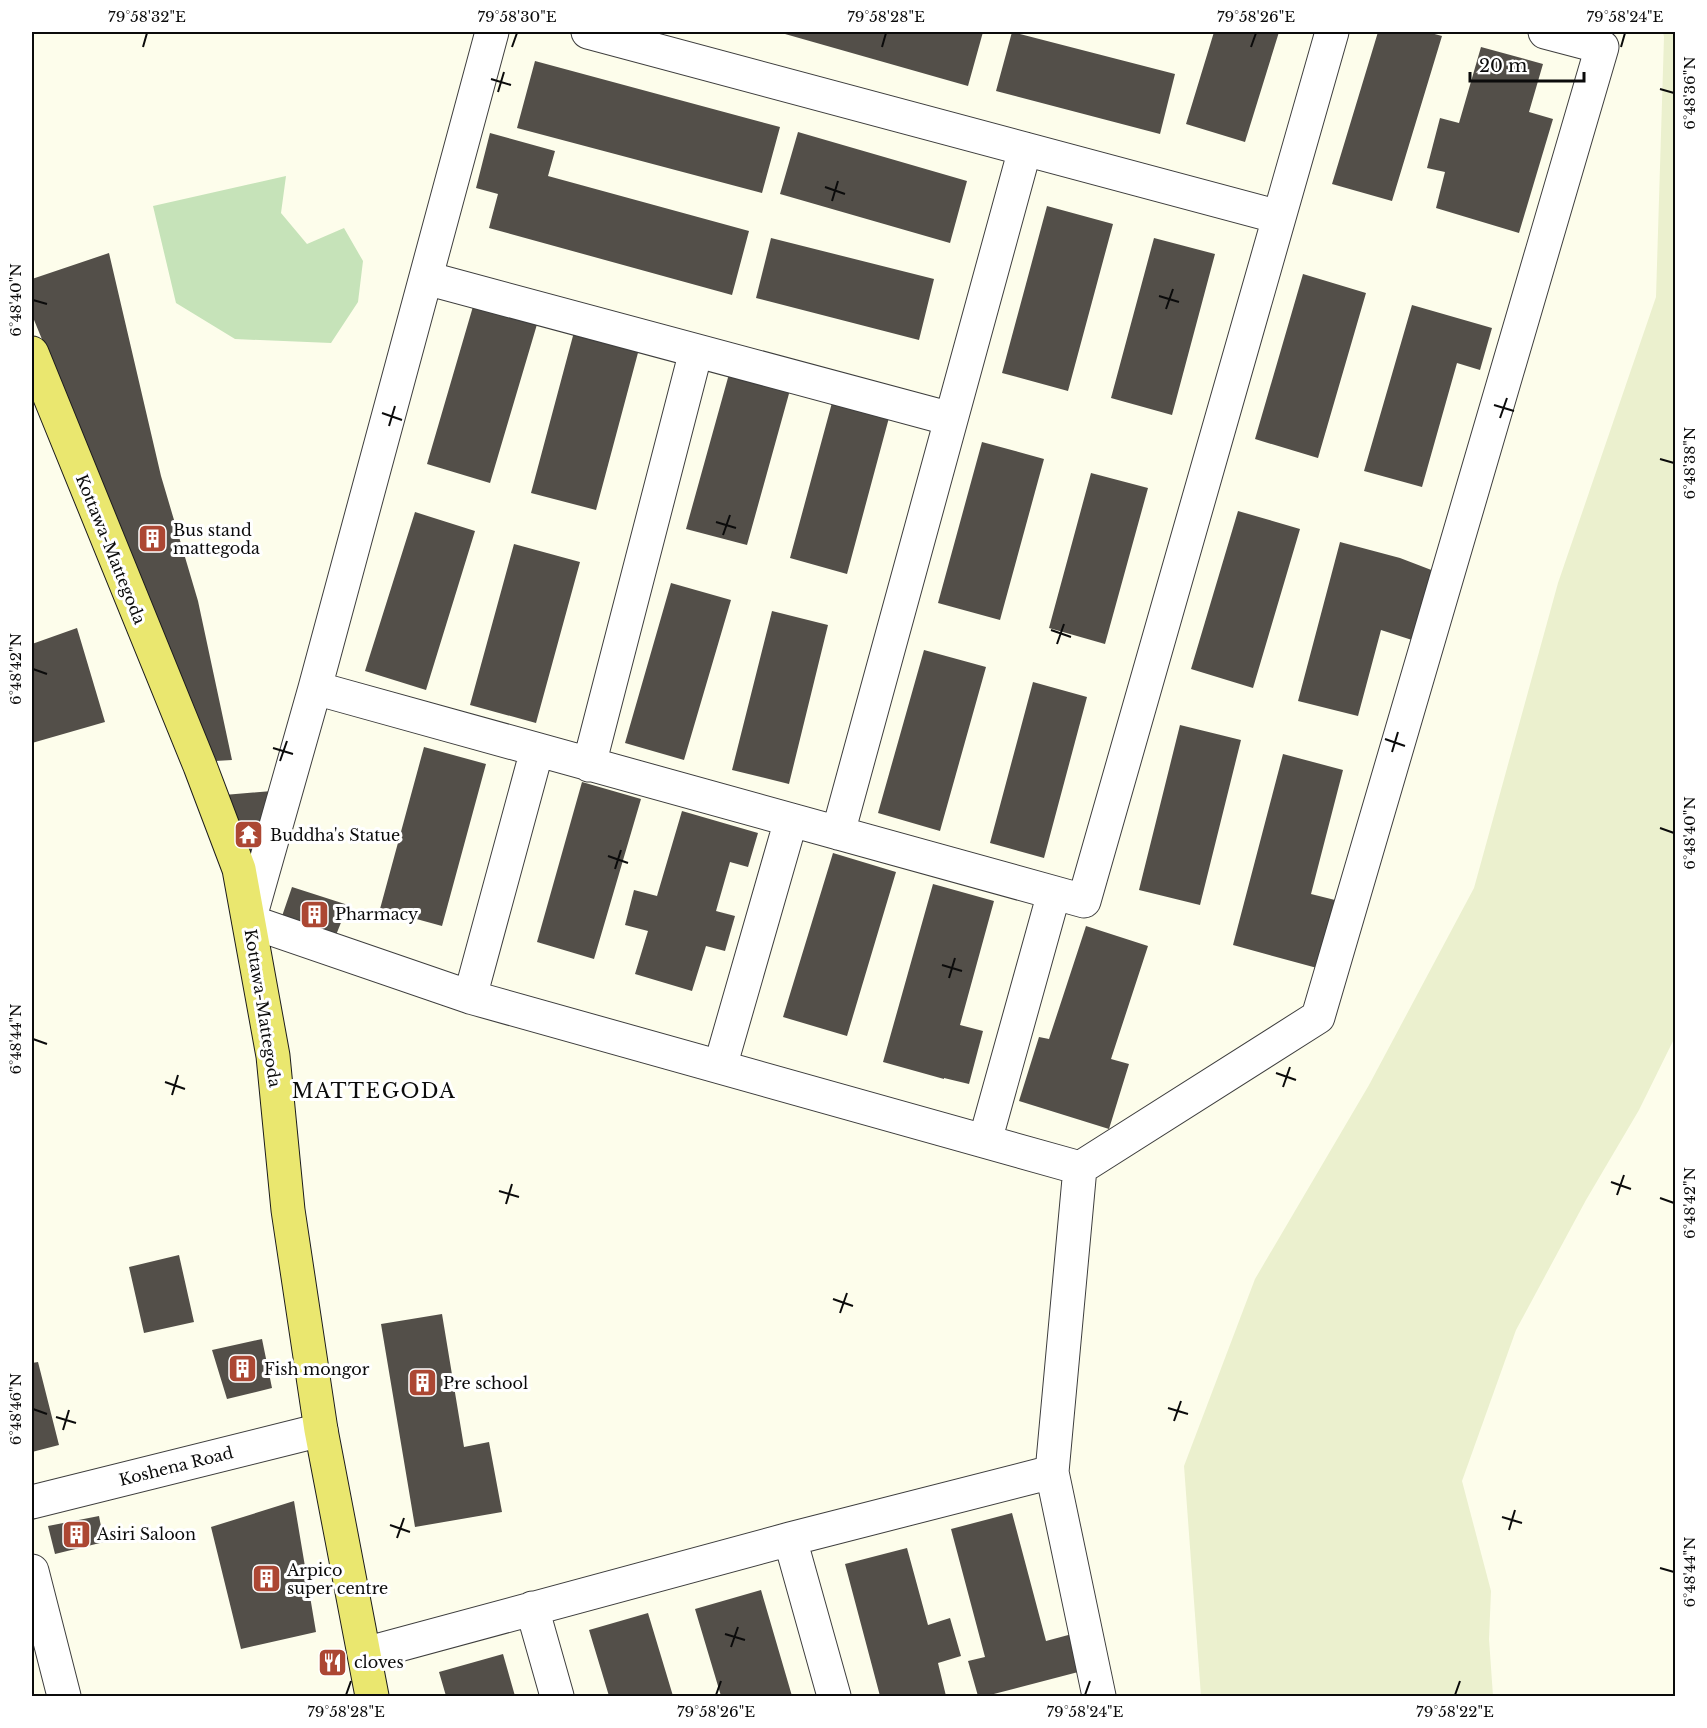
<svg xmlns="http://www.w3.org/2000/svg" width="1707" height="1728" font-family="'Libre Baskerville',serif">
	<rect width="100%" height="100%" fill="#fdfdeb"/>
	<!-- farmland -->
	<path fill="#ebf0ce" d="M1663,32h13l-1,1005 -36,73 -53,90 -70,130 -54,151 29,110 -2,48 4,57h-292l-17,-230 71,-187 114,-194 105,-197 84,-305 98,-286 8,-260z"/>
	<!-- green -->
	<path fill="#c6e3b9" d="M286,176l-5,37 26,31 37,-16 19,33 -5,41 -27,41 -96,-4 -59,-36 -23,-97z"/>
	<!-- building -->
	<path fill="#534f49" d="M778,32h205l-15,54z
		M1012,32l163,42 -15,60 -164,-43z
		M1214,32h65l-34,110 -59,-18z
		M1378,32h49l15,4 -50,165 -60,-17z
		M1481,47l62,17 -14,48 24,7 -34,114 -83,-25 9,-36 -18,-4 13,-50 19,5z
		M535,61l245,66 -18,66 -245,-65z
		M798,132l169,49 -17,62 -170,-49z
		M490,133l65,18 -7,25 201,55 -17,64 -243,-67 9,-34 -22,-6z
		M1047,206l66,18 -45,167 -66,-18z
		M771,238l163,41 -15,61 -163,-42z
		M1154,238l61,16 -43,161 -61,-17z
		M109,253l52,223 37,125 34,159 -17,1 -183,-446v-36z
		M1303,274l63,19 -48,165 -63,-19z
		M474,303l64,18 -48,162 -63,-19z
		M1412,305l80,23 -12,42 -23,-7 -35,124 -58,-16z
		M574,332l65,17 -43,161 -65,-17z
		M729,374l61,16 -43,155 -61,-16z
		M833,399l57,15 -43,160 -57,-16z
		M982,442l62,17 -44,161 -62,-17z
		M1091,473l57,15 -43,156 -56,-16z
		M1238,511l62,18 -47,159 -62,-19z
		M415,512l60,19 -49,159 -61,-19z
		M1340,542l60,16 34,13 -22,69 -31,-10 -23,86 -60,-15z
		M514,544l66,18 -44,161 -66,-18z
		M671,583l60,17 -47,160 -59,-17z
		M772,611l56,14 -39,159 -57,-14z
		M77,628l28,94 -73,21v-99z
		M924,650l62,17 -46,164 -62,-18z
		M1033,682l54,15 -43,161 -54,-15z
		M1180,725l61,15 -41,165 -61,-15z
		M424,747l62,17 -44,162 -62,-17z
		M1283,754l60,16 -32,124 24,6 -18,68 -84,-23z
		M582,782l59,17 -47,160 -57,-17z
		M272,791l-21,83 -27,-79z
		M682,811l76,22 -10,34 -18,-5 -14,49 19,5 -10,35 -19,-5 -14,45 -57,-17 13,-43 -23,-6 9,-35 23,6z
		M833,853l63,19 -49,164 -64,-19z
		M933,884l61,17 -34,124 23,6 -14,53 -25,-6v1l-61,-17z
		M292,887l56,18 -14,35 -54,-18z
		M1086,926l62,20 -37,113 18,5 -20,65 -90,-28 20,-64 10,2z
		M179,1255l15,67 -50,11 -15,-66z
		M442,1314l22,133 25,-5 13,70 -87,15 -34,-203z
		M262,1339l10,49 -45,11 -15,-49z
		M38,1362l21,83 -27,7v-89z
		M294,1501l22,131 -75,17 -30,-122z
		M1012,1513l34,128 26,-7 10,37 -96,25h-8l-10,-35 17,-4 -34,-128z
		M99,1516l5,26 -49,12 -7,-28z
		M907,1548l21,77 22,-7 11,38 -23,7 8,33h-66l-35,-132z
		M761,1590l31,106h-71l-26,-87z
		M648,1613l25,83h-64l-20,-66z
		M503,1654l12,42h-69l-7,-24z"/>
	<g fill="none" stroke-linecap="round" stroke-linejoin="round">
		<defs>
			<path id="minor" d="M492,32l-177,656 -66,233 221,76 610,171 238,-151 284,-970 -57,-15
				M588,32l691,185
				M426,278l525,141
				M315,688l769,213 248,-869
				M589,765l107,-414
				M838,833l187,-684
				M470,997l67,-247
				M720,1067l71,-247
				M985,1141l69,-248
				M1052,1472l28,-304
				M32,1502l289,-72
				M790,1539l44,157
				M32,1571l32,125
				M532,1608l25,88
				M365,1654l425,-115 262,-67 47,224"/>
			<path id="major" d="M32,353l168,413 39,103 34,187 15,154 33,220 51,266"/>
		</defs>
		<!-- minor casing -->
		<use href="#minor" stroke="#3e3e3e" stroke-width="35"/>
		<!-- major casing -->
		<use href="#major" stroke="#1c1c1c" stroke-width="35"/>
		<!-- minor -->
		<use href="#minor" stroke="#fff" stroke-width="33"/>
		<!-- major -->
		<use href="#major" stroke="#eae76f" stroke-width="33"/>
	</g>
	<!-- ticks -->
	<path fill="none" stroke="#0b0b0b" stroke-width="2" d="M143,47l4,-14M512,47l5,-14M882,47l4,-14M1251,47l5,-14M1621,47l4,-14M491,79l20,6M1660,89l14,4M498,92l6,-20M825,187l20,7M832,201l6,-20M1159,296l20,6M33,300l14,4M1166,309l7,-20M1494,405l20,6M382,413l20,7M1500,418l7,-20M389,426l6,-20M1660,459l14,4M716,522l20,6M723,535l7,-20M1051,630l20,7M1057,644l7,-20M33,669l14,5M1385,739l20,7M273,748l20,6M1392,752l6,-20M280,761l7,-20M1660,828l14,5M608,856l20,7M615,869l6,-19M942,965l20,6M949,978l6,-20M33,1039l14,5M1276,1073l20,7M165,1082l20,7M1283,1087l7,-20M172,1095l6,-20M1611,1182l20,7M499,1191l20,6M1617,1195l7,-20M1660,1198l14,5M506,1204l6,-20M833,1299l20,7M840,1313l7,-20M1168,1408l20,6M33,1409l14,5M56,1417l20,6M1174,1421l7,-20M63,1430l6,-20M1502,1517l20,6M390,1525l20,7M1509,1530l6,-20M397,1538l7,-20M1660,1568l14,4M725,1634l20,6M731,1647l7,-20M346,1695l5,-14M716,1695l5,-14M1085,1695l5,-14M1455,1695l5,-14"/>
	<!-- icons -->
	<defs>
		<symbol id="building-square" viewBox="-11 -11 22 22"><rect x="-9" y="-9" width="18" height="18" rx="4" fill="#ac4733" stroke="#fff"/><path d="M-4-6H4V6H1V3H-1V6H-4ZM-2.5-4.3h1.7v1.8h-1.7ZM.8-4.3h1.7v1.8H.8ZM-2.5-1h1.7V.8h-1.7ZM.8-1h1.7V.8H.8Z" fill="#fff"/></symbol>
		<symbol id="temple-square" viewBox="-11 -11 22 22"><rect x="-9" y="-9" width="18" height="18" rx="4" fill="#ac4733" stroke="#fff"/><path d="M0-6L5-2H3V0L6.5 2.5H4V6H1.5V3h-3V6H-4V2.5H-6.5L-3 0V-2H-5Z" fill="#fff"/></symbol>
		<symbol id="restaurant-square" viewBox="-11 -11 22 22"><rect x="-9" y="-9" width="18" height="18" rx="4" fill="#ac4733" stroke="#fff"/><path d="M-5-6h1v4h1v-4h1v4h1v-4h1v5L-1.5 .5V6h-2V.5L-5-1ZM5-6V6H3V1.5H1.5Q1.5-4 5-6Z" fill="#fff"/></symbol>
	</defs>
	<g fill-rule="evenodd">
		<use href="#building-square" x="136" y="522" width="33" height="33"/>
		<use href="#temple-square" x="232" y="818" width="33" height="33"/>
		<use href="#building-square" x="298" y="898" width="33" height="33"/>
		<use href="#building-square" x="226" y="1352" width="33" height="33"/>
		<use href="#building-square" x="406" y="1366" width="33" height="33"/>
		<use href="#building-square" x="60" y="1518" width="33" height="33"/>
		<use href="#building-square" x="250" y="1562" width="33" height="33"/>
		<use href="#restaurant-square" x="316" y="1646" width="33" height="33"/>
	</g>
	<g text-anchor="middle" stroke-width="6" stroke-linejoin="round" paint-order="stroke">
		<!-- poi labels -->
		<g font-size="16" fill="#0b0b0b" stroke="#fff" text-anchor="start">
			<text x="173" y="536">Bus stand<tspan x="173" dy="18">mattegoda</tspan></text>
			<text x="270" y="841">Buddha's Statue</text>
			<text x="335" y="920">Pharmacy</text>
			<text x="264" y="1375">Fish mongor</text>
			<text x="443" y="1389">Pre school</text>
			<text x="97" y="1540">Asiri Saloon</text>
			<text x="287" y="1576">Arpico<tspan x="287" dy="18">super centre</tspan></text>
			<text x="354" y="1668">cloves</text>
		</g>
		<!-- street labels -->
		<g font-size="16" fill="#0b0b0b" stroke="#fff">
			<text transform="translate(111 549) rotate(68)" y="6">Kottawa-Mattegoda</text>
			<text transform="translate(263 1008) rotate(81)" y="6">Kottawa-Mattegoda</text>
			<text transform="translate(176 1466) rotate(-14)" y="6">Koshena Road</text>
		</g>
		<!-- quarter labels -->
		<g font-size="20" letter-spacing="1.5" fill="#0b0b0b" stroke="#fff">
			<text x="374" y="1098">MATTEGODA</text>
		</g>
	</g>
	<!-- border -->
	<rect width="1707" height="1728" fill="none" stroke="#ffffff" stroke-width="66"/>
	<!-- scale -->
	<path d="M1470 72v9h114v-9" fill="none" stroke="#0b0b0b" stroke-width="3"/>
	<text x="1479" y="72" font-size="18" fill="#0b0b0b" stroke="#ffffff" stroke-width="4.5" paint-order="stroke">20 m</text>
	<rect x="33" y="33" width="1641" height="1662" fill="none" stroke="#0b0b0b" stroke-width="2"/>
	<g font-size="15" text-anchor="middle" fill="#0b0b0b">
		<text x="147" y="22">79°58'32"E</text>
		<text x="517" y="22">79°58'30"E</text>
		<text x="886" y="22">79°58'28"E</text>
		<text x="1256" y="22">79°58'26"E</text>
		<text x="1625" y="22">79°58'24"E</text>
		<text transform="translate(1690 93) rotate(-90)" y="5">6°48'36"N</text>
		<text transform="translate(16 300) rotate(-90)" y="5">6°48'40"N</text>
		<text transform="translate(1690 463) rotate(-90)" y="5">6°48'38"N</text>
		<text transform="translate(16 669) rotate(-90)" y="5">6°48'42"N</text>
		<text transform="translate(1690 833) rotate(-90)" y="5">6°48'40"N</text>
		<text transform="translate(16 1039) rotate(-90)" y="5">6°48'44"N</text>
		<text transform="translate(1690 1203) rotate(-90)" y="5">6°48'42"N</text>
		<text transform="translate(16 1409) rotate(-90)" y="5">6°48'46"N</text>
		<text transform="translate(1690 1572) rotate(-90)" y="5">6°48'44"N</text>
		<text x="346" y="1717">79°58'28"E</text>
		<text x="716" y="1717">79°58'26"E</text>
		<text x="1085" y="1717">79°58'24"E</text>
		<text x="1455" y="1717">79°58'22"E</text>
	</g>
</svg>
